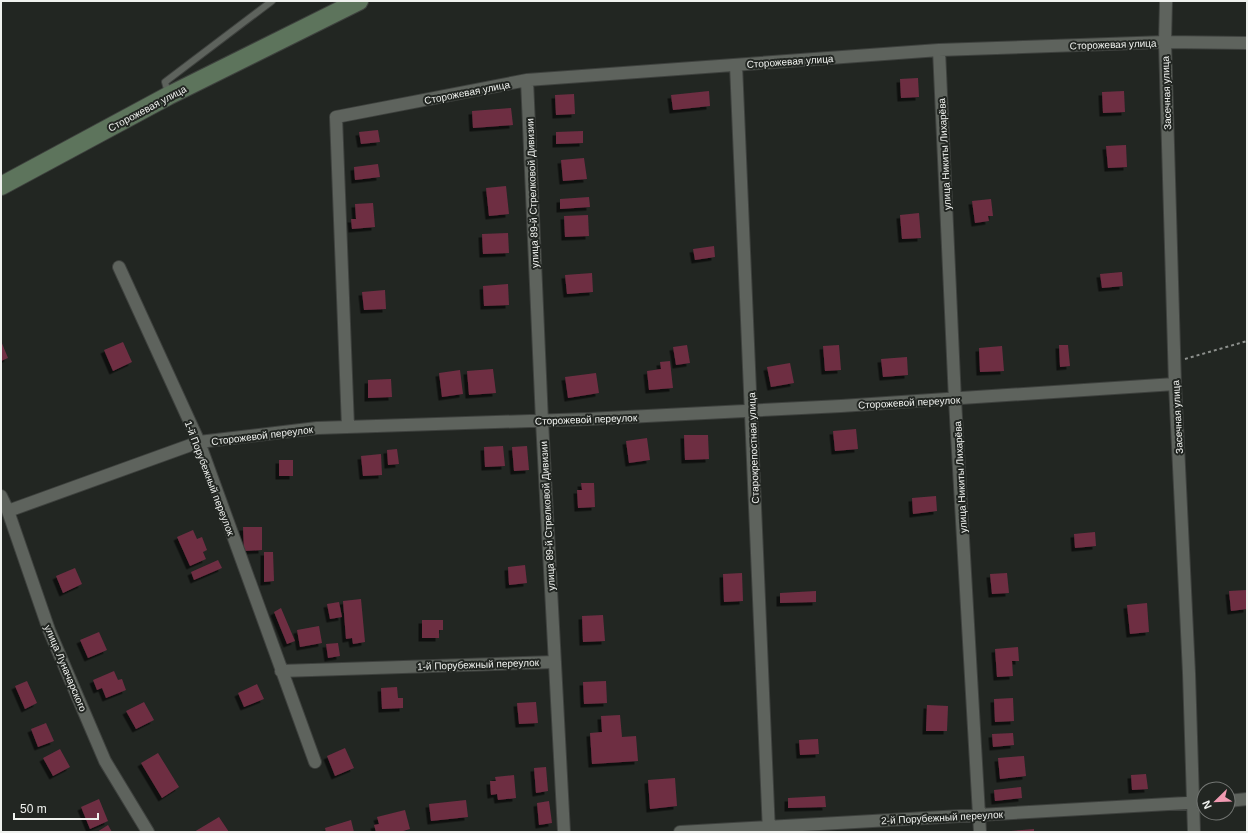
<svg xmlns="http://www.w3.org/2000/svg" width="1248" height="833" font-family="Helvetica,sans-serif">
	<defs>
		<filter id="shadow"><feDropShadow dx="-3.5" dy="3.5" stdDeviation="0" flood-color="#0009"/></filter>
	</defs>
	<rect width="100%" height="100%" fill="#222622"/>
	<!-- building -->
	<path fill="#6e2e43" filter="url(#shadow)" d="M918,78l1,19 -18,1 -1,-19z
		M709,91l1,15 -37,4 -2,-15z
		M1124,91l1,21 -22,1 -1,-21z
		M574,94l1,20 -19,1 -1,-20z
		M511,108l2,17 -40,3 -1,-17z
		M378,130l2,12 -19,2 -2,-12z
		M583,131v12l-27,1v-12z
		M1126,145l1,22 -19,1 -2,-22z
		M584,158l3,21 -24,2 -2,-21z
		M378,164l2,13 -25,3 -1,-13z
		M506,186l3,28 -20,2 -3,-28z
		M589,197l1,10 -30,2v-10z
		M991,199l2,17h-5l1,5 -14,2 -3,-22z
		M373,203l2,24 -23,2 -1,-10h5l-1,-15z
		M919,213l2,25 -19,1 -2,-24z
		M588,215l1,21 -24,1 -1,-21z
		M508,233l1,20 -26,1 -1,-20z
		M714,246l1,11 -20,3 -2,-11z
		M1122,272l1,14 -21,2 -2,-14z
		M592,273l1,19 -26,2 -2,-19z
		M508,284l1,21 -25,1 -1,-20z
		M385,290l1,19 -22,1 -2,-18z
		M1,341l7,17 -7,3z
		M123,342l9,20 -19,9 -9,-21z
		M687,345l3,18 -14,2 -3,-18z
		M839,345l2,25 -16,1 -2,-25z
		M1059,345h9l2,21 -10,1z
		M1002,346l2,25 -24,1 -1,-24z
		M907,357l1,18 -25,2 -2,-18z
		M670,361l3,27 -24,2 -2,-19 14,-2 -1,-7z
		M790,363l4,20 -23,4 -4,-20z
		M493,369l3,24 -27,2 -2,-24z
		M460,370l3,24 -21,3 -3,-24z
		M596,373l3,20 -31,5 -3,-21z
		M391,379l1,18 -24,1v-18z
		M856,429l2,20 -23,2 -2,-20z
		M684,435h24l1,24 -24,1z
		M647,438l3,22 -21,3 -3,-22z
		M503,446l2,20 -20,1 -1,-20z
		M527,446l2,24 -15,1 -2,-24z
		M397,449l2,15 -11,1 -1,-15z
		M381,454l1,21 -19,1 -2,-20z
		M279,460h14v16h-14z
		M581,483h13l1,24 -17,1 -1,-18h5z
		M936,496l1,15 -24,3 -1,-16z
		M243,527h19v23l-18,1z
		M193,530l4,9 5,-2 5,13 -4,2 3,7 -16,7 -13,-29z
		M1095,532l1,14 -21,2 -1,-14z
		M264,552h9l1,29 -10,1z
		M218,560l4,8 -28,12 -3,-8z
		M525,565l2,18 -18,2 -1,-18z
		M75,568l7,16 -19,9 -7,-17z
		M742,573l1,28 -19,1 -1,-28z
		M1007,573l2,20 -17,1 -2,-20z
		M1247,590v19l-16,2 -2,-20z
		M816,591v11l-36,1v-10z
		M361,599l4,43 -12,2 -1,-6 -6,1 -3,-38z
		M339,602l3,15 -12,2 -3,-15z
		M1147,603l2,29 -19,2 -3,-29z
		M281,608l14,33 -8,3 -13,-32z
		M603,615l2,26 -22,1 -1,-26z
		M422,620h21v10h-4v8h-17z
		M319,626l3,17 -22,4 -3,-17z
		M99,632l8,18 -19,8 -8,-18z
		M338,643l2,13 -12,2 -2,-14z
		M1018,647l1,14h-7l1,15 -16,1 -2,-28z
		M114,671l4,9 4,-1 4,11 -20,8 -4,-10 -5,2 -4,-10z
		M27,681l10,22 -12,6 -10,-23z
		M606,681l1,22 -23,1 -1,-22z
		M257,684l7,15 -20,8 -6,-14z
		M397,687l1,11h5v10l-21,1 -1,-21z
		M1013,698l1,23 -19,1 -1,-23z
		M144,702l10,18 -18,9 -10,-18z
		M536,702l2,21 -19,1 -2,-21z
		M927,705l21,1 -1,25h-21z
		M620,715l2,22 14,-1 2,25 -46,3 -2,-31 12,-1 -1,-16z
		M46,723l8,18 -16,6 -7,-18z
		M1013,733l1,12 -21,2 -1,-13z
		M818,739l1,15 -19,1 -1,-15z
		M345,748l9,20 -19,8 -8,-20z
		M60,749l10,18 -17,9 -10,-18z
		M158,753l21,34 -17,11 -21,-35z
		M1024,756l2,20 -26,3 -2,-21z
		M546,767l2,24 -12,2 -2,-25z
		M1146,774l2,15 -16,1 -1,-15z
		M514,775l2,23 -18,2 -1,-6 -6,1 -1,-14h6l-1,-4z
		M675,778l2,28 -27,3 -2,-29z
		M1021,787l1,11 -27,3 -1,-11z
		M825,796l1,11 -38,1v-10z
		M99,799l9,22 -18,8 -9,-22z
		M466,800l2,17 -37,4 -2,-17z
		M549,801l3,22 -13,2 -2,-22z
		M405,810l5,19 -10,3h-24l-2,-7 5,-1 -2,-7z
		M219,817l10,15h-35z
		M351,820l3,12h-28l-1,-4z
		M108,825l4,7h-15z
		M1034,829v3h-23v-1z"/>
	<g fill="none" stroke-linecap="round" stroke-linejoin="round">
		<defs>
			<path id="lane" d="M168,93l-3,-11 107,-81"/>
			<path id="street" d="M1166,1l-1,41 10,342 14,289 5,159
				M939,50l16,350 25,432
				M736,65l33,767
				M527,80l15,341 22,411
				M119,267l80,175 116,320
				M348,427l-12,-310 191,-37 412,-30 226,-8 82,1
				M1,496l7,15 41,119 56,131 43,71
				M8,511l191,-69 118,-14 271,-9 253,-13 334,-22
				M281,671l274,-9
				M1228,801l19,-2
				M680,832l524,-30"/>
			<path id="secondary" d="M1,186l167,-90 191,-95"/>
		</defs>
		<!-- lane casing -->
		<use href="#lane" stroke="#3e413e" stroke-width="8"/>
		<!-- street casing -->
		<use href="#street" stroke="#3e413e" stroke-width="14"/>
		<!-- secondary casing -->
		<use href="#secondary" stroke="#3e413e" stroke-width="20"/>
		<!-- path -->
		<path stroke="#8d908d" stroke-width="2" stroke-dasharray="3 3" stroke-linecap="butt" d="M1185,359l62,-18"/>
		<!-- lane -->
		<use href="#lane" stroke="#5e635d" stroke-width="6"/>
		<!-- street -->
		<use href="#street" stroke="#5e635d" stroke-width="12"/>
		<!-- secondary -->
		<use href="#secondary" stroke="#5d745c" stroke-width="18"/>
	</g>
	<g text-anchor="middle" stroke-width="4" stroke-linejoin="round" paint-order="stroke">
		<!-- street labels -->
		<g font-size="10" fill="#eff1ee" stroke="#222622">
			<text transform="translate(1113 44) rotate(-2)" y="4">Сторожевая улица</text>
			<text transform="translate(790 61) rotate(-4)" y="4">Сторожевая улица</text>
			<text transform="translate(467 92) rotate(-11)" y="4">Сторожевая улица</text>
			<text transform="translate(1166 93) rotate(-92)" y="4">Засечная улица</text>
			<text transform="translate(147 108) rotate(-28)" y="4">Сторожевая улица</text>
			<text transform="translate(944 154) rotate(-93)" y="4">улица Никиты Лихарёва</text>
			<text transform="translate(532 193) rotate(-92)" y="4">улица 89-й Стрелковой Дивизии</text>
			<text transform="translate(909 402) rotate(-3)" y="4">Сторожевой переулок</text>
			<text transform="translate(1177 417) rotate(-93)" y="4">Засечная улица</text>
			<text transform="translate(586 419) rotate(-2)" y="4">Сторожевой переулок</text>
			<text transform="translate(262 435) rotate(-7)" y="4">Сторожевой переулок</text>
			<text transform="translate(753 448) rotate(-92)" y="4">Старокрепостная улица</text>
			<text transform="translate(960 477) rotate(-93)" y="4">улица Никиты Лихарёва</text>
			<text transform="translate(210 478) rotate(69)" y="4">1-й Порубежный переулок</text>
			<text transform="translate(547 516) rotate(-93)" y="4">улица 89-й Стрелковой Дивизии</text>
			<text transform="translate(478 664) rotate(-2)" y="4">1-й Порубежный переулок</text>
			<text transform="translate(66 668) rotate(67)" y="4">улица Луначарского</text>
			<text transform="translate(942 817) rotate(-3)" y="4">2-й Порубежный переулок</text>
		</g>
	</g>
	<!-- border -->
	<rect width="1248" height="833" fill="none" stroke="#eff1ee" stroke-width="4"/>
	<!-- north arrow -->
	<g transform="translate(1216 801) rotate(247)"><circle r="19" fill="#222622" stroke="#747774"/>
	<path d="M0-3L7 15L0 10L-7 15Z" fill="#f19ab2"/>
	<text y="-6" font-size="11" font-weight="bold" text-anchor="middle" fill="#eff1ee">N</text>
	</g>
	<!-- scale -->
	<path d="M14 813v6h84v-6" fill="none" stroke="#eff1ee" stroke-width="2"/>
	<text x="20" y="813" font-size="12" fill="#eff1ee" stroke="#222622" stroke-width="3" paint-order="stroke">50 m</text>
</svg>
